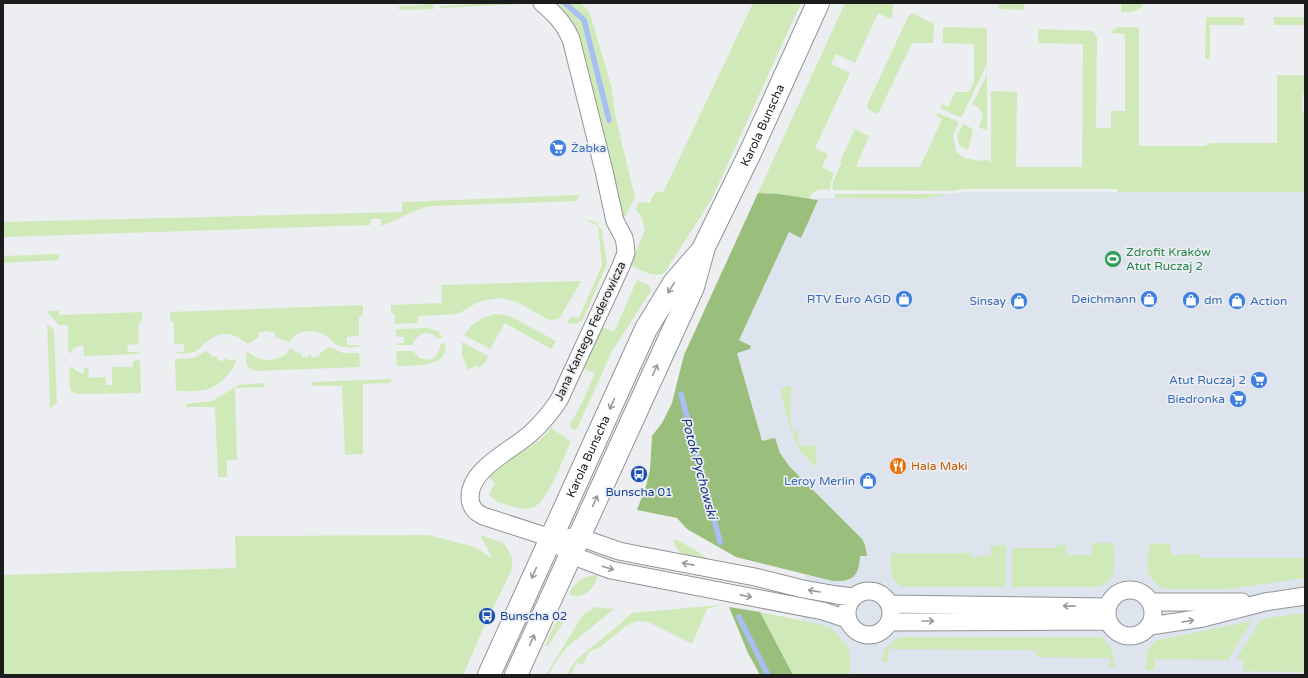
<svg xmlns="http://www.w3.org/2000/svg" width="1308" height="678" font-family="'Varela Round',sans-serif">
	<rect width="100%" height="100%" fill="#eceef1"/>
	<!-- built -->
	<path fill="#dde4ed" d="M963,192h342v483h-497l-9,-37 11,-99 -48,-97 -25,-89 2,-13 50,-108 30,-34 102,1z"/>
	<!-- green -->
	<path fill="#cfeab8" d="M423,3h10l1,6 -35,1v-4l24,-1z
		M489,3h31l1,1 -81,4v-2z
		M558,3h22l7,6 3,5 21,71 5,34 19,78 -10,20h-3l-28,-118 1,-1c-8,-30 -14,-74 -37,-95z
		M753,3h48l-87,191 -8,14 -41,64c-11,8 -24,-3 -35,-7l15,-35 -4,-14 -6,-7 4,-7 11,1 4,-9 4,-3 5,2z
		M845,3h44l4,2v7l-2,7 -13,-6 -23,50 -19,-9 -5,10 19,9 -35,75 13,6 -6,13 12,6 -3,9 -1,8c-10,-2 -17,-1 -21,9l-30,-5 -21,-1z
		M999,3h25v5l-2,2 -21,-1 -3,-1z
		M1121,3h23c-5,10 -13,9 -23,9z
		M912,13l22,11 -1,19h-21l-34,71 -9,-4 -2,-5 41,-88z
		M1206,17h38v8h-34v34h-5z
		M1274,17h31v8h-31z
		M943,27l44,1v36l-26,54 -21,-10 2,-4 6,3 7,-15h14l5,-10v-38l-31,-1z
		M1119,27h18l2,2v117h66l5,-3h67v-68h28v19h-2l-1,17h3v81h-188v-3h-154l-11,2 -119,-1v-9l9,-19 -2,-1 15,-32 14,7 -13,31h64l22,-48 -6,-3 2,-3 21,9 -6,12 3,18 9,6 17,3 3,-2 6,3v-71l26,1 -1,75h66l1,-123 -45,-1v-14l55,2 4,7 -1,90h15v-17h14v-77l-14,-1 2,-3z
		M987,74v57l-8,-4 4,-13 -5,-7 -6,-2z
		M963,124l10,5 -5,21 -8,-4 -3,-10z
		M835,194h116l-30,5 -86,-1z
		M579,195l-3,6 -143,5 -11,2 -38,17h-3v-6h-10l-1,6 -367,12v-15l399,-10v-10z
		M586,220l7,1 3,2 6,7 5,34 -24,55 -3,3 -5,2 -8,-1 3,-6 9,1 23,-53 -4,-39z
		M59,254v6l-56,3v-7z
		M637,280c6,3 14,4 14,11l-39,60 -35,78 -3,1 -5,-4 14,-25 12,-28 -13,-5 19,-42 13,6z
		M581,281l-22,38 -10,1 -32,-18 -15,-4 -10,1 -14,3 -20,12 -40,2v7l-23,1v-8l-4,-4v-7l51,-2 -1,-18z
		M363,305v8l-4,5v18l-12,1v8h12v2c-7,0 -15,1 -22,-2 -5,-3 -7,-7 -12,-10 -12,-7 -29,-5 -36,7l-14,-5v-4l-9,-2 -8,2 1,4 -11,7c-15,-12 -27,-14 -42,-2 -3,2 -4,5 -7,7 -6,5 -17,5 -24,4l9,-2v-7h-10v-21l-4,-3v-8z
		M46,311h13v4l83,-3v8l-4,5 1,19 -12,1 1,7h11l1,2 -56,2 -1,-11 -9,3 -4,6 -2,-4v-25h-9z
		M496,314l14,2 46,25 -5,8 -46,-26 -15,26 -26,-14c8,-12 18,-18 32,-21z
		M47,324l7,6 3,72 -7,7z
		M429,328l10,4 3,5 -3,2c-11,-10 -20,-8 -27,6h-15v-2h7v-6l-8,-1v-7z
		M462,342l26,14 -3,7 -7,5 -2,-3 -8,5 -6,-15z
		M445,343c5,26 -32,22 -48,23l-1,-15h17l6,7 11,2c6,-3 10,-8 10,-15z
		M329,347l14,6h16l1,14 -105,4 -6,-3 -3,-6 1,-11c13,12 25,11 40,3v-1l3,-5 12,7v2l6,1v-3h3l1,3 8,-2 -1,-2z
		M206,351l6,5 6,1v3l6,1 1,-3h2l1,3 8,-2c1,10 -19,28 -28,30 -10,3 -22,2 -32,2l-1,-32 19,-1z
		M140,360l1,33 -65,1 -6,-4 -1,-21 3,-3c3,5 6,7 12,7v-5l4,-1 1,11 17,-1v8h6v-18h21v-6z
		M391,379l-1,4 -27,1v70l-18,1 -3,-69h-29l-1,-4z
		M264,383v4l-29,1 2,72h-10v17h-9l-3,-70h-29v-3l27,-3 25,-16z
		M787,386l4,1v37l2,5 5,2v14l18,1 1,22c-11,-10 -20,-19 -25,-34l3,-1 -2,-4 -2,1 -10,-35 1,-6z
		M551,428l18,12 1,3c-6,14 -22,58 -36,64 -7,3 -16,1 -24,-1 -7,-3 -17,-4 -21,-12l6,-11 -6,-6 14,-13 36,-23z
		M428,535l47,12 18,12 -13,-24 21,7 5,4 6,12v11l-24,49 -25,57h-460v-100l233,-7 -1,-32z
		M674,539l8,3 27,17c-14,-2 -35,-2 -35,-20z
		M1092,543h22v13l1,1c0,14 -2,27 -19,30h-84v-39h45v-3h9v10h26z
		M1149,543l21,1 1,11 28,-1v4h106v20l-77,11h-60l-8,-2 -7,-6 -5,-10 -1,-12 2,-2z
		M1006,545v42h-102c-16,-5 -13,-21 -13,-34h80v4l20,-1v-10z
		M598,575c-4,14 -14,26 -29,19 5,-12 16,-19 29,-19z
		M720,605l-13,4 -15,35 -44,-22 -12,-1 -10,5 -26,21 -11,5 -6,13 -6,-3 -6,13h-5l11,-16 43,-35 11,-11z
		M596,607l18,2 -47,38 -10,13 -9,15h-2l36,-59 5,-4z
		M760,612l59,12 13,5 13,14 3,6 2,7v19h-57z
		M560,613l7,3 -19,30 -3,-1z
		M1305,613v59l-62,-1v-12h-6v-1l24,-39z
		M1252,621l-22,35v4l-75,-1v10l-4,2 -6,-2 3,-6c-5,-9 2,-18 10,-23z
		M902,637h199c9,8 14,14 12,26l3,3 -4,2 -3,-1v-9l-73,-1v-7l-147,-1 -1,12 -4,2 -2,-3c1,-12 10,-20 20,-23z"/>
	<!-- forest -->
	<path fill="#9abe7b" d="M758,193l21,1 39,6 -17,38 -12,-6 -50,108 12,6 -1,3 -13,4 25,88 13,-3 5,15 9,13 73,73 3,6 2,11h-7c-1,20 -7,26 -27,25l-97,-24 -49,-28 -10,-11 -40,-8 9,-24 4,-16 2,-34 10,-13 10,-20 12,-48z
		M729,607l31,5 33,63h-33l-12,-22z"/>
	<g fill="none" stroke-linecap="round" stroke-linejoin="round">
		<!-- stream -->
		<path stroke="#a7bff3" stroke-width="5.5" d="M565,3l19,17 25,100
			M681,394l39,148
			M739,617l29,58"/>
		<defs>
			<path id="minor" d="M542,3c13,11 22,20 29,36l33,132 11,50 9,17 1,5 1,10 -5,13 -62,134c-8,12 -17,23 -28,33 -18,17 -61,35 -61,64 0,10 5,15 13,19l68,22 28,-1 40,14 20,4 116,22 48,12 34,6 16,2
				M561,547l10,8 40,15 212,41 24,8
				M1107 613a23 23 0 1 1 46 0a23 23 0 1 1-46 0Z
				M847 613a22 22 0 1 1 44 0a22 22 0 1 1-44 0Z
				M1151,602h91
				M889,604l219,3
				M889,622l219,-1
				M1150,626l53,-8 62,-16 40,-6"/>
			<g id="secondary">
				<path id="s1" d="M489,675l157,-346 28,-46 26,-30"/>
				<path id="s2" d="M516,675l177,-388 11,-40 47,-96 67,-148"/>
			</g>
		</defs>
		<!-- minor casing -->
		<use href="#minor" stroke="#929496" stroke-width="19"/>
		<!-- secondary casing -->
		<use href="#secondary" stroke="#929496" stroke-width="24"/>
		<!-- minor -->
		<use href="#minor" stroke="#fff" stroke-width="17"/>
		<!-- secondary -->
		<use href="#secondary" stroke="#fff" stroke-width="22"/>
	</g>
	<!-- one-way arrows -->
	<defs><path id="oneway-shaft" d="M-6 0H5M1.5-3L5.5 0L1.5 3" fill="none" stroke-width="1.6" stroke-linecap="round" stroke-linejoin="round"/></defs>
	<g stroke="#999">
		<use href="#oneway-shaft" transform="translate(671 288) rotate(122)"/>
		<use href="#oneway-shaft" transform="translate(655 370) rotate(-66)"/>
		<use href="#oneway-shaft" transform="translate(612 404) rotate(114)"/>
		<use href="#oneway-shaft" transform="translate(595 501) rotate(-66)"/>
		<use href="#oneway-shaft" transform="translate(688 564) rotate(-169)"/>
		<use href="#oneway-shaft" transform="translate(608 568) rotate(18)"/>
		<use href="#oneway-shaft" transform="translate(534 573) rotate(114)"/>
		<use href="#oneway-shaft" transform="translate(814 591) rotate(-170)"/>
		<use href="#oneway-shaft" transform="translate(746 596) rotate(11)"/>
		<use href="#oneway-shaft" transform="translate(1069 606) rotate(-179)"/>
		<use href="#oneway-shaft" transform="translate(928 621)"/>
		<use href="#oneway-shaft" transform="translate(1188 621) rotate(-9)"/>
		<use href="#oneway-shaft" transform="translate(532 640) rotate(-66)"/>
	</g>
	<!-- icons -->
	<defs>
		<symbol id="supermarket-disc" viewBox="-11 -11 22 22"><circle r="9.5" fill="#3f7fe0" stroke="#eceef1"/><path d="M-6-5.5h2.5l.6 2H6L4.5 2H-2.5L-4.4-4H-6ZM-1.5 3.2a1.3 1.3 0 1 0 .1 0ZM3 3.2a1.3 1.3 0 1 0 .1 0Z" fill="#fff"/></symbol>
		<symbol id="stadium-disc" viewBox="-11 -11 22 22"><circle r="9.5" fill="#2e9e5b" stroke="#eceef1"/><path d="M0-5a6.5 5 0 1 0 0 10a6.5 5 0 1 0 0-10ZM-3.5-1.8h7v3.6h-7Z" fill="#fff"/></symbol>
		<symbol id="shop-disc" viewBox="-11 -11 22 22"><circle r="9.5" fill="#3f7fe0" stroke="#eceef1"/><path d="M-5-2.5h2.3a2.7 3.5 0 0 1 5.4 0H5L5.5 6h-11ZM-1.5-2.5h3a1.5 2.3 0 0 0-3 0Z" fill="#fff"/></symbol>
		<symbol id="restaurant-disc" viewBox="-11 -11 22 22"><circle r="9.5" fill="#e8710a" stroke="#eceef1"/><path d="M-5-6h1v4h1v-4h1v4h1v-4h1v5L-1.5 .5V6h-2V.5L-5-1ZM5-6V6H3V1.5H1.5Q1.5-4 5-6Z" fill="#fff"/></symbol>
		<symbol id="bus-disc" viewBox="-11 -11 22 22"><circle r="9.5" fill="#1a4fb4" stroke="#eceef1"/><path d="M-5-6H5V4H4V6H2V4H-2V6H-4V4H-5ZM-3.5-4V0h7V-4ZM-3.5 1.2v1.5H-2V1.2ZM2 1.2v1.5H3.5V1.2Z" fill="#fff"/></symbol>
	</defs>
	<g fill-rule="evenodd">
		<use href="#supermarket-disc" x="548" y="138" width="20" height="20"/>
		<use href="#stadium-disc" x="1103" y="249" width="20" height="20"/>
		<use href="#shop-disc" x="894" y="289" width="20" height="20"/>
		<use href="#shop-disc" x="1139" y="289" width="20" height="20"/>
		<use href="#shop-disc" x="1181" y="290" width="20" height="20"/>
		<use href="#shop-disc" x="1009" y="291" width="20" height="20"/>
		<use href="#shop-disc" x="1227" y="291" width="20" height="20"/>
		<use href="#supermarket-disc" x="1249" y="370" width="20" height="20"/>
		<use href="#supermarket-disc" x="1228" y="389" width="20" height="20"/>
		<use href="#restaurant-disc" x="888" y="456" width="20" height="20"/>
		<use href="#bus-disc" x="629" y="464" width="20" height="20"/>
		<use href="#shop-disc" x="858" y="471" width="20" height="20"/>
		<use href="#bus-disc" x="477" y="606" width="20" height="20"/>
	</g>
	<g text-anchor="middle" stroke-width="3.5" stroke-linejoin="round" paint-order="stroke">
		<!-- street labels -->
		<g font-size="12" fill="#1c1c1d" stroke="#eceef1">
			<text dy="4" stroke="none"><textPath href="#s2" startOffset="603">Karola Bunscha</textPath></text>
			<text transform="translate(590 331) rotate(-65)" y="4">Jana Kantego Federowicza</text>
			<text dy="4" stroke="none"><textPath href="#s1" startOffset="240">Karola Bunscha</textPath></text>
		</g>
		<!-- shop labels -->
		<g font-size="12" fill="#366cbe" stroke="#eceef1" text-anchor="end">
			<text x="571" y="152" text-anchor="start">Żabka</text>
			<text x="891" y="303">RTV Euro AGD</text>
			<text x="1136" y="303">Deichmann</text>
			<text x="1204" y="304" text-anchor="start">dm</text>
			<text x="1006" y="305">Sinsay</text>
			<text x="1250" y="305" text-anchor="start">Action</text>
			<text x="1246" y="384">Atut Ruczaj 2</text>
			<text x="1225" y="403">Biedronka</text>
			<text x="855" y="485">Leroy Merlin</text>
		</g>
		<!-- leisure labels -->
		<g font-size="12" fill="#27864d" stroke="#eceef1" text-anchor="start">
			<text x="1126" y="256">Zdrofit Kraków<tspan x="1126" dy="14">Atut Ruczaj 2</tspan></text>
		</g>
		<!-- food labels -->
		<g font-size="12" fill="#c56008" stroke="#eceef1" text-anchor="start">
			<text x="911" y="470">Hala Maki</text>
		</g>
		<!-- transit labels -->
		<g font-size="12" fill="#164399" stroke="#eceef1">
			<text x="639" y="496">Bunscha 01</text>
			<text x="500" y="620" text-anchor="start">Bunscha 02</text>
		</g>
		<!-- water labels -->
		<g font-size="13" font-style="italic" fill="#1b3781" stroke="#eceef1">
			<text transform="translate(700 468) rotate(75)" y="5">Potok Pychowski</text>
		</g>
	</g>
	<!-- border -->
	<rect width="1308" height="678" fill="none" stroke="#1c1c1d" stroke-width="8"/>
</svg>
